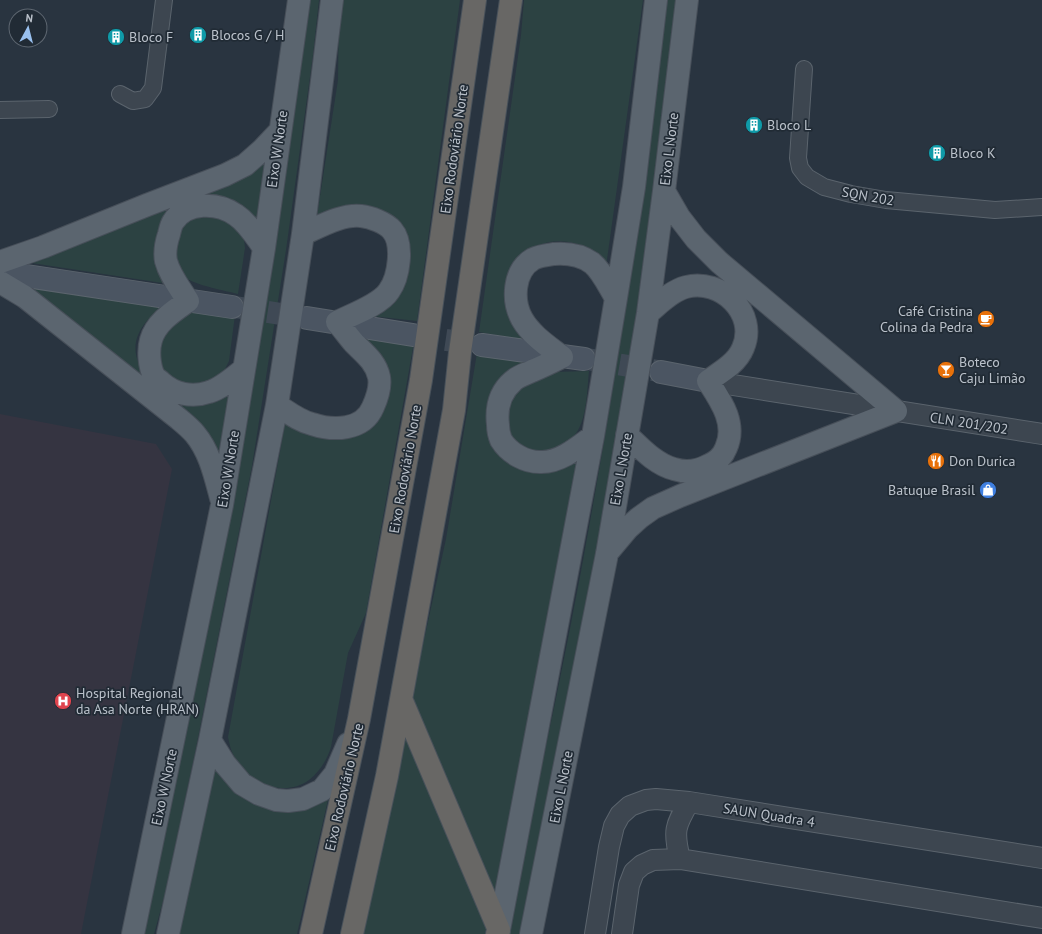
<svg xmlns="http://www.w3.org/2000/svg" width="1042" height="934" font-family="'PT Sans',sans-serif">
	<rect width="100%" height="100%" fill="#293440"/>
	<!-- medical -->
	<path fill="#353441" d="M0,414l156,30 16,25 -91,465h-81z"/>
	<!-- green -->
	<path fill="#2c4242" d="M308,0h11l-6,55 -27,195 -34,216 -57,287 -30,141 -11,40h-14z
		M339,0h121l-43,321 -55,-6 26,-14 2,-76 -74,-3 22,-142z
		M524,0h119l-37,267c-6,-6 -12,-13 -18,-18 -12,-8 -36,-11 -49,-3 -8,5 -16,14 -23,21l19,75 -56,-10 42,-297z
		M667,0h11l-35,276 -30,191 -93,467h-16c33,-143 64,-285 89,-429 30,-168 52,-336 74,-505z
		M268,149l-11,83 -72,-31 -16,83 -144,-22z
		M188,216l42,1 14,22 1,9 -7,46c-15,-4 -58,-11 -63,-26 -3,-10 -3,-22 -4,-32z
		M22,281l145,22c-20,15 -41,35 -27,63 5,8 12,15 18,22l75,-8 -14,84z
		M189,311l46,4 -6,46 -6,12 -8,6 -16,7 -26,-3 -20,-22 4,-26z
		M361,338l53,4 -48,271 -18,40 -17,94c-4,13 -11,24 -22,33 -28,20 -65,0 -77,-28 -2,-5 -3,-10 -4,-15l59,-324 43,21 55,-39z
		M477,353l51,7 -18,11 -17,21 -6,22 1,15 18,23 72,3 -54,300 -15,74 -24,105h-125l86,-395z
		M589,371c-3,29 -1,69 -35,78 -5,1 -12,5 -18,4 -6,-2 -13,-5 -20,-7l-14,-28 13,-30 38,-16z
		M214,758l32,40 85,-11 -34,147h-123z"/>
	<g fill="none" stroke-linecap="round" stroke-linejoin="round">
		<!-- secondary-tunnel -->
		<path stroke="#3f4955" stroke-width="22" stroke-dasharray="22 11" stroke-linecap="butt" d="M235,307l72,11
			M413,335l68,10
			M587,359l71,12"/>
		<defs>
			<path id="minor" d="M804,69l-6,89 2,10 7,9 17,10 27,7 35,6 109,10 47,-3
				M120,94l13,7 12,-2 8,-11 11,-88
				M0,110l49,-1"/>
			<path id="tertiary" d="M708,381l334,53
				M680,859c-7,-28 -5,-33 9,-57
				M595,934l14,-87 5,-21 6,-11 10,-9 16,-6 10,-1 33,3 353,56
				M622,934l7,-49 5,-13 8,-7 11,-5 27,-1 362,59"/>
			<path id="secondary" d="M0,272l232,35
				M307,318l106,17
				M482,345l102,14
				M661,372l47,9"/>
			<path id="primary" d="M0,262l43,-15 104,-42 78,-30 20,-10 17,-15 18,-19
				M0,282l25,15 154,122c6,5 12,10 16,15 15,18 20,42 26,64
				M244,369c-10,8 -22,19 -35,23 -17,6 -35,2 -48,-10 -2,-2 -6,-4 -7,-6 -5,-10 -6,-26 -3,-36 5,-18 23,-29 37,-39 -8,-13 -18,-25 -22,-40 -2,-10 0,-18 3,-27 1,-4 2,-9 4,-12 13,-21 45,-20 63,-7 12,8 20,22 28,33
				M277,405c11,7 22,16 35,19 21,7 51,7 61,-17 4,-9 8,-20 6,-30 -3,-15 -15,-24 -25,-34 -6,-7 -11,-14 -17,-21 14,-7 43,-17 52,-31 10,-14 15,-47 3,-61 -6,-7 -21,-13 -31,-14 -19,-2 -40,10 -58,18
				M627,435c14,13 28,29 47,34 12,4 24,2 35,-4 7,-3 14,-9 17,-17 11,-24 -5,-47 -18,-67 13,-9 29,-18 35,-33 15,-35 -22,-70 -57,-61 -15,4 -27,17 -38,26
				M593,436c-15,11 -32,26 -51,26 -16,1 -33,-9 -41,-22 -2,-5 -3,-10 -3,-15 -2,-17 2,-33 15,-44 5,-5 13,-7 19,-10 10,-4 20,-9 30,-14 -14,-11 -31,-22 -40,-38 -10,-18 -9,-48 11,-60 6,-3 14,-4 21,-5 13,-1 27,1 38,9 10,8 17,24 24,35
				M607,553l21,-25 11,-10 14,-10 27,-12 216,-85 -177,-149 -23,-23 -17,-22 -15,-26
				M210,740l15,24 17,20 17,10 17,6 12,1 15,-2 19,-9 13,-16 13,-30
				M499,930l94,-494 23,-138 18,-111 22,-187
				M133,934l89,-429 42,-257 35,-248
				M168,934l42,-194 67,-335 26,-171 29,-234
				M531,934l76,-380 41,-241 16,-122 23,-191"/>
			<path id="trunk" d="M402,701l97,229 -2,4
				M311,934l48,-215 62,-339 54,-380
				M352,934l35,-158 67,-366 6,-58 51,-352"/>
		</defs>
		<!-- minor casing -->
		<use href="#minor" stroke="#5b646d" stroke-width="18"/>
		<!-- tertiary casing -->
		<use href="#tertiary" stroke="#5b646d" stroke-width="22"/>
		<!-- secondary casing -->
		<use href="#secondary" stroke="#5b646d" stroke-width="24"/>
		<!-- primary casing -->
		<use href="#primary" stroke="#474f59" stroke-width="24"/>
		<!-- trunk casing -->
		<use href="#trunk" stroke="#48515a" stroke-width="24"/>
		<!-- minor -->
		<use href="#minor" stroke="#3d4650" stroke-width="16"/>
		<!-- tertiary -->
		<use href="#tertiary" stroke="#3d4650" stroke-width="20"/>
		<!-- secondary -->
		<use href="#secondary" stroke="#4b5562" stroke-width="22"/>
		<!-- primary -->
		<use href="#primary" stroke="#5b656f" stroke-width="22"/>
		<!-- trunk -->
		<use href="#trunk" stroke="#686765" stroke-width="22"/>
	</g>
	<!-- icons -->
	<defs>
		<symbol id="building-disc" viewBox="-11 -11 22 22"><circle r="9.5" fill="#0f9aa8" stroke="#212b35"/><path d="M-4-6H4V6H1V3H-1V6H-4ZM-2.5-4.3h1.7v1.8h-1.7ZM.8-4.3h1.7v1.8H.8ZM-2.5-1h1.7V.8h-1.7ZM.8-1h1.7V.8H.8Z" fill="#fff"/></symbol>
		<symbol id="cafe-disc" viewBox="-11 -11 22 22"><circle r="9.5" fill="#e8710a" stroke="#212b35"/><path d="M-5.5-4.5H6V0H3Q3 3.5 0 3.5H-2.5Q-5.5 3.5-5.5 0ZM3-3.2v2h1.7v-2ZM-6 4.5H4V6H-6Z" fill="#fff"/></symbol>
		<symbol id="bar-disc" viewBox="-11 -11 22 22"><circle r="9.5" fill="#e8710a" stroke="#212b35"/><path d="M-6-5H6L.8 .8V4.5H3.5V6h-7V4.5H-.8V.8Z" fill="#fff"/></symbol>
		<symbol id="restaurant-disc" viewBox="-11 -11 22 22"><circle r="9.5" fill="#e8710a" stroke="#212b35"/><path d="M-5-6h1v4h1v-4h1v4h1v-4h1v5L-1.5 .5V6h-2V.5L-5-1ZM5-6V6H3V1.5H1.5Q1.5-4 5-6Z" fill="#fff"/></symbol>
		<symbol id="shop-disc" viewBox="-11 -11 22 22"><circle r="9.5" fill="#3f7fe0" stroke="#212b35"/><path d="M-5-2.5h2.3a2.7 3.5 0 0 1 5.4 0H5L5.5 6h-11ZM-1.5-2.5h3a1.5 2.3 0 0 0-3 0Z" fill="#fff"/></symbol>
		<symbol id="hospital-disc" viewBox="-11 -11 22 22"><circle r="9.5" fill="#e0444e" stroke="#212b35"/><path d="M-5-5h3v3.5h4V-5h3V5h-3V1.5h-4V5h-3Z" fill="#fff"/></symbol>
	</defs>
	<g fill-rule="evenodd">
		<use href="#building-disc" x="188" y="25" width="20" height="20"/>
		<use href="#building-disc" x="106" y="27" width="20" height="20"/>
		<use href="#building-disc" x="744" y="115" width="20" height="20"/>
		<use href="#building-disc" x="927" y="143" width="20" height="20"/>
		<use href="#cafe-disc" x="976" y="309" width="20" height="20"/>
		<use href="#bar-disc" x="936" y="360" width="20" height="20"/>
		<use href="#restaurant-disc" x="926" y="451" width="20" height="20"/>
		<use href="#shop-disc" x="978" y="480" width="20" height="20"/>
		<use href="#hospital-disc" x="53" y="691" width="20" height="20"/>
	</g>
	<g text-anchor="middle" stroke-width="3.5" stroke-linejoin="round" paint-order="stroke">
		<!-- poi labels -->
		<g font-size="14" fill="#bac1ca" stroke="#212b35" text-anchor="start">
			<text x="211" y="40">Blocos G / H</text>
			<text x="129" y="42">Bloco F</text>
			<text x="767" y="130">Bloco L</text>
			<text x="950" y="158">Bloco K</text>
			<text x="973" y="316" text-anchor="end">Café Cristina<tspan x="973" dy="16">Colina da Pedra</tspan></text>
			<text x="959" y="367">Boteco<tspan x="959" dy="16">Caju Limão</tspan></text>
			<text x="949" y="466">Don Durica</text>
			<text x="975" y="495" text-anchor="end">Batuque Brasil</text>
			<text x="76" y="698">Hospital Regional<tspan x="76" dy="16">da Asa Norte (HRAN)</tspan></text>
		</g>
		<!-- street labels -->
		<g font-size="14" fill="#bac1ca" stroke="#212b35">
			<text transform="translate(277 149) rotate(-82)" y="5">Eixo W Norte</text>
			<text transform="translate(454 149) rotate(-82)" y="5">Eixo Rodoviário Norte</text>
			<text transform="translate(669 149) rotate(-83)" y="5">Eixo L Norte</text>
			<text transform="translate(868 196) rotate(10)" y="5">SQN 202</text>
			<text transform="translate(969 423) rotate(9)" y="5">CLN 201/202</text>
			<text transform="translate(228 469) rotate(-81)" y="5">Eixo W Norte</text>
			<text transform="translate(405 469) rotate(-80)" y="5">Eixo Rodoviário Norte</text>
			<text transform="translate(621 469) rotate(-80)" y="5">Eixo L Norte</text>
			<text transform="translate(164 787) rotate(-78)" y="5">Eixo W Norte</text>
			<text transform="translate(344 787) rotate(-77)" y="5">Eixo Rodoviário Norte</text>
			<text transform="translate(561 787) rotate(-79)" y="5">Eixo L Norte</text>
			<text transform="translate(769 815) rotate(9)" y="5">SAUN Quadra 4</text>
		</g>
	</g>
	<!-- north arrow -->
	<g transform="translate(28 28) rotate(7)"><circle r="19" fill="#212b35" stroke="#5e6771"/>
	<path d="M0-3L7 15L0 10L-7 15Z" fill="#99c0ef"/>
	<text y="-6" font-size="11" font-weight="bold" text-anchor="middle" fill="#bac1ca">N</text>
	</g>
</svg>
